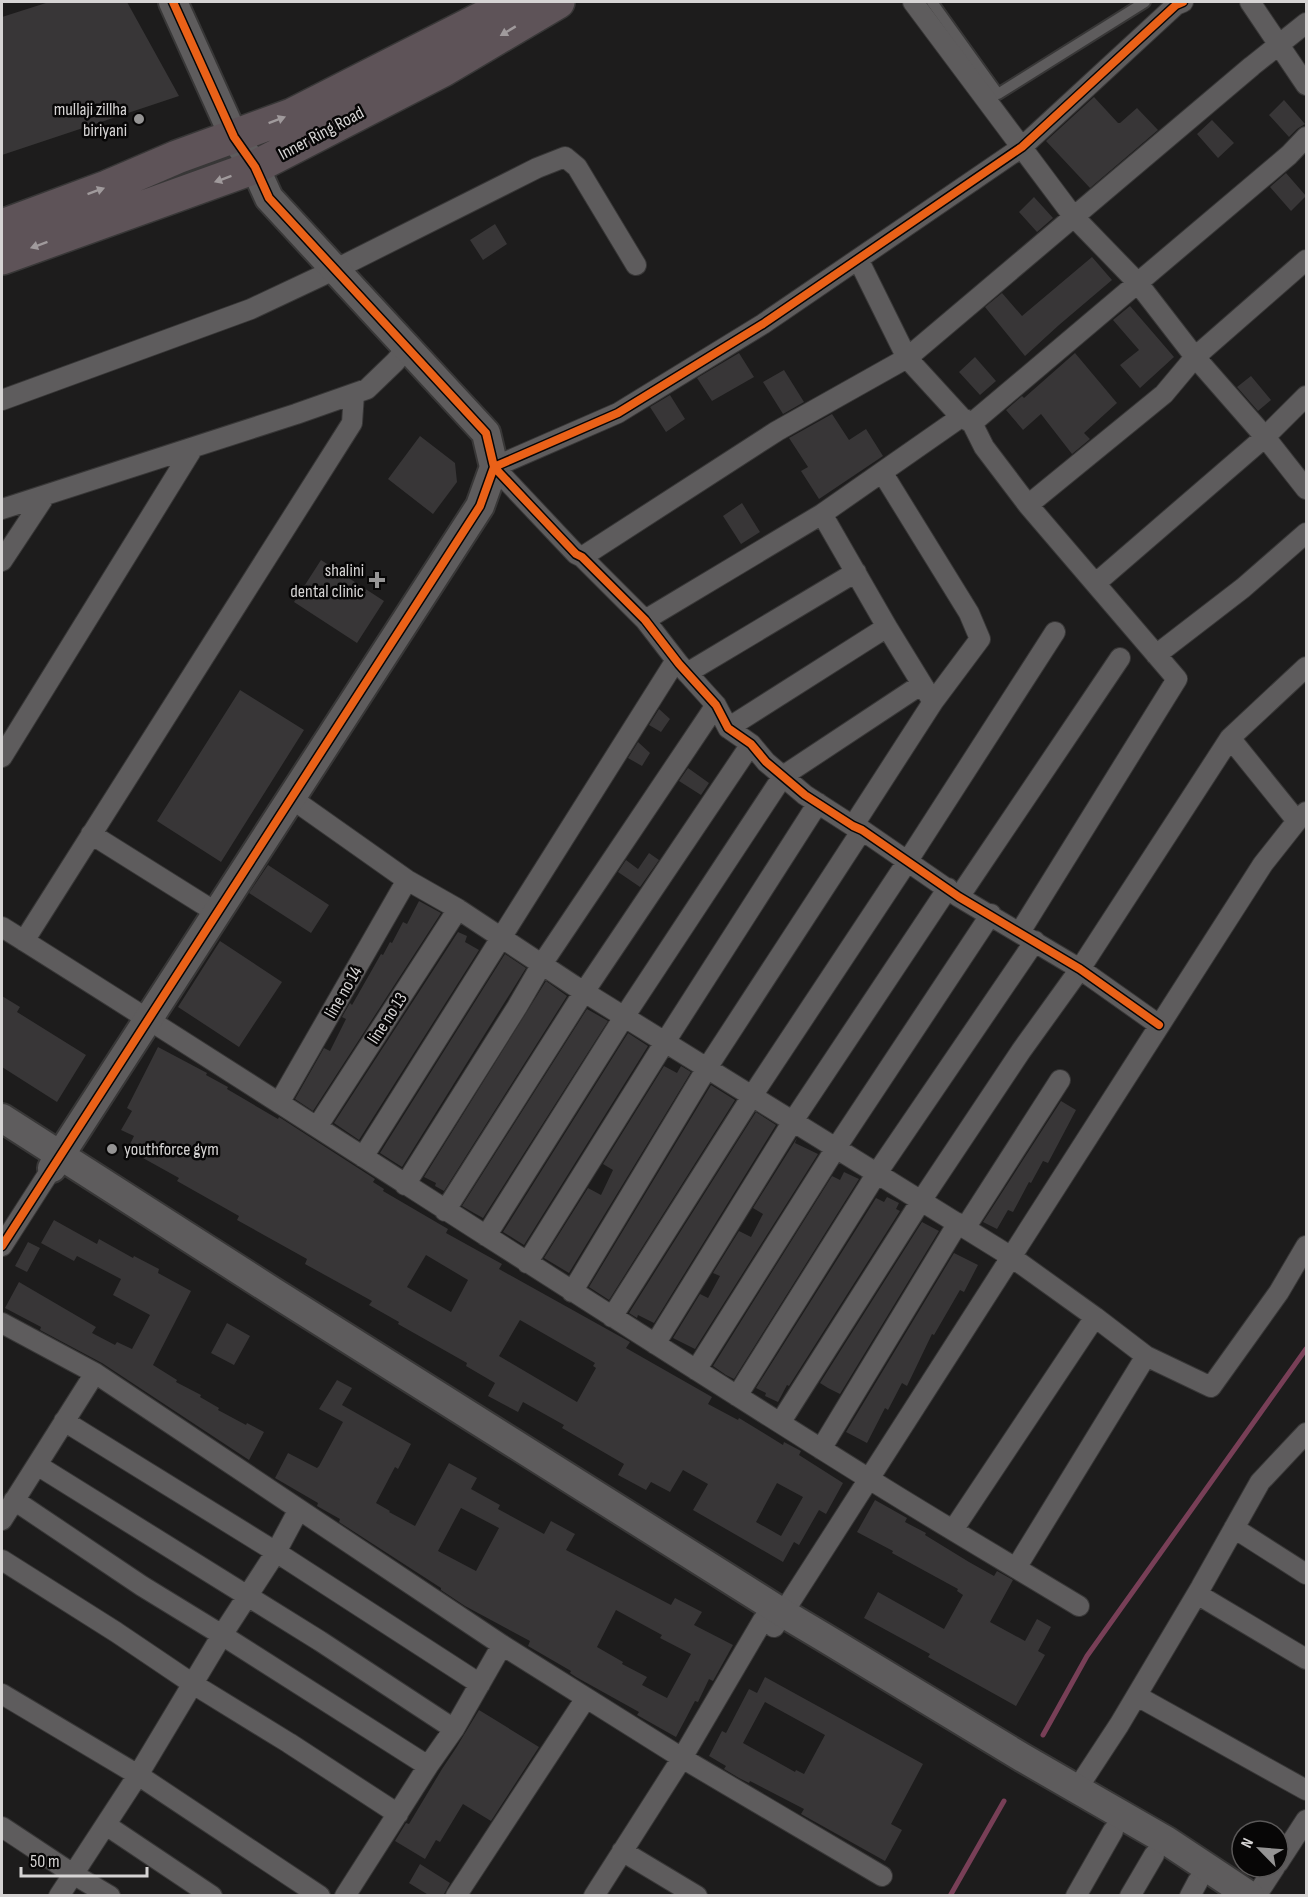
<svg xmlns="http://www.w3.org/2000/svg" width="1308" height="1897" font-family="'Sofia Sans Condensed',sans-serif">
	<rect width="100%" height="100%" fill="#1d1c1c"/>
	<g fill="none" stroke-linecap="round" stroke-linejoin="round">
		<!-- stream -->
		<path stroke="#783f57" stroke-width="5" d="M1043,1735l44,-79 219,-307
			M950,1896l54,-95"/>
	</g>
	<!-- building -->
	<path fill="#383637" fill-rule="evenodd" d="M49,2h78l52,94 -177,59v-138z
		M1094,97l24,26h2l17,-15 21,22 -68,58 -44,-47z
		M1284,100l21,24 -8,5 -8,8 -20,-22z
		M1212,120l22,23 -16,15 -21,-24z
		M1286,173l20,23 -15,15 -21,-24z
		M1034,197l19,21 -16,14 -18,-20z
		M495,224l12,20 -24,16 -13,-20z
		M1092,257l20,23 -53,45 -34,31 -40,-49 17,-14 20,23z
		M1130,306l44,51 -34,31 -20,-23 19,-15 -26,-30z
		M739,353l15,24 -42,24 -15,-23z
		M1075,353l42,50 -33,30 6,6 -18,15 -31,-40 -18,16 -17,-20 16,-14 2,2z
		M975,357l21,24 -16,14 -21,-23z
		M784,370l20,32 -21,12 -20,-32z
		M1251,376l20,24 -13,11 -21,-24z
		M670,395l15,24 -19,13 -16,-25z
		M832,414l17,26 17,-11 17,27 -64,43 -18,-28 7,-4 -19,-29z
		M420,436l35,27 2,19 -24,32 -45,-35z
		M742,503l18,29 -19,12 -18,-28z
		M321,560l63,41 -27,42 -63,-41z
		M240,690l64,40 -83,132 -64,-41z
		M659,709l11,10 -9,13 -12,-7z
		M638,742l12,11 -8,13 -14,-8z
		M688,768l21,15 -8,12 -22,-14z
		M649,853l10,7 -19,27 -22,-15 8,-12 12,9z
		M268,865l61,40 -18,28 -62,-40z
		M419,901l22,12 -128,198 -18,-12 29,-51 6,3 16,-32 -4,-2 8,-14 2,2 29,-51 2,1 7,-13 2,1 11,-21 4,2z
		M458,932l9,4 -2,6 14,8 -120,190 -25,-17z
		M220,941l62,41 -43,65 -61,-40z
		M505,954l21,14 -124,199 -22,-14z
		M546,981l21,15 -123,195 -9,-5 1,-3 -12,-6z
		M2,996l18,11 -3,5 69,43 -29,47 -55,-35z
		M587,1009l21,12 -125,197 -9,-5 -12,-7z
		M628,1033l20,13 -124,199 -21,-13z
		M158,1047l49,26 -1,2 22,12 -1,2 51,30 1,-2 96,62 -2,3 11,7 -1,2 65,38 -2,4 56,31 -3,5 131,73 -4,6 86,49 -4,7 30,16 1,-2 44,27 1,-3 17,9 -2,4 44,28 -17,31 -7,-4 -20,35 -5,-3 -11,20 -90,-52 15,-26 -25,-14 -13,22 -19,-10 -5,8 -28,-15 6,-11 -62,-36 2,-3 -41,-23 -5,10 -30,-16 7,-13 -29,-17 1,-3 -69,-39 1,-2 -30,-17 3,-4 -67,-37 2,-5 -70,-39 2,-4 -62,-35 2,-3 -36,-20 1,-1 -16,-9 6,-12 -13,-6 11,-19 -5,-3zM426,1255l42,25 -17,32 -44,-25zM520,1320l75,43 -2,3 3,2 -19,34 -78,-46zM777,1483l26,14 -22,39 -25,-14z
		M664,1066l13,7 4,-7 10,6 -122,201 -25,-15 44,-70 13,7 12,-25 -10,-6z
		M711,1085l24,15 -126,200 -20,-13z
		M1061,1101l15,9 -28,53 -5,-2 -12,22 -2,-1 -16,30 -5,-2 -11,19 -14,-7z
		M756,1112l20,13 -122,198 -16,-8 -1,3 -8,-5z
		M797,1138l-2,5 23,11 -123,195 -22,-11 27,-44 8,4 12,-22 -7,-3 26,-42 12,6 12,-23 -10,-6z
		M844,1172l15,7 -125,200 -8,-4 -13,-9 119,-190 8,4z
		M887,1197l12,6 -3,6 4,2 -111,175 -2,-1 -9,17 -13,-6 1,-3 -10,-5 120,-190 8,4z
		M54,1220l43,24 2,-5 34,19 1,-2 25,13 -1,4 33,18 -38,74 24,15 -1,2 25,13 -1,2 19,11 -1,2 28,15 1,-2 17,9 -15,28 -147,-97 -62,-33 1,-3 -36,-19 14,-26 77,45 -4,6 23,12 2,-3 15,7 18,-34 -37,-20 8,-16 -44,-23 -3,5 -33,-18z
		M922,1222l17,9 -99,163 -12,-6 -8,-5z
		M28,1242l12,6 -13,24 -12,-6z
		M954,1253l24,12 -14,27 -4,-2 -26,45 -2,-1 -25,52 -5,-3 -14,27 -3,-2 -18,35 -21,-11z
		M227,1323l23,13 -16,29 -23,-12z
		M337,1380l15,8 -10,17 69,39 -13,25 -3,-2 -19,36 14,8 -1,1 26,14 34,-63 28,15 -6,11 29,16 -2,4 46,25 7,-13 24,13 -9,16 105,55 4,-7 27,14 -8,13 39,20 -20,36 -4,-2 -11,23 -3,-1 -19,36 -39,-22 2,-3 -63,-35 -6,-4 1,-2 -43,-25 2,-5 -65,-35 -24,-16v-2l-102,-66 1,-3 -23,-13 1,-3 -43,-25 13,-25 29,15 2,-2 24,-44 -24,-13zM461,1508l38,20 -23,43 -38,-20zM616,1610l46,25 -2,3 31,16 -24,44 -25,-13 5,-8 -25,-13 1,-2 -26,-15z
		M875,1500l32,18 -2,4 21,11 -1,2 44,27 25,14 3,-5 16,9 -23,42 35,19 12,-22 14,8 -13,24 7,4 -29,51 -88,-49 2,-3 -66,-36 14,-26 66,37 19,-34 -6,-4 1,-2 -66,-36 1,-2 -36,-19z
		M765,1677l158,87 -32,60 11,6 -17,31 -84,-47 3,-5 -54,-28 -1,2 -10,-5 -15,-9 2,-3 -17,-10 13,-25 4,2 23,-44 8,4zM765,1702l60,33 -21,39 -8,-4 -1,2 -52,-29z
		M479,1710l60,37 -48,74 -28,-17 -23,38 -4,-2 -11,19 -30,-18 11,-18 3,1 33,-55 14,-21z
		M420,1864l30,19 -7,13h-13l-21,-13z"/>
	<g fill="none" stroke-linecap="round" stroke-linejoin="round">
		<defs>
			<path id="lane" d="M932,2l66,92 147,-92"/>
			<path id="street" d="M913,2l160,214 64,66 58,75 70,80 41,52
				M1250,2l56,83
				M858,259l49,99 54,59
				M2,400l249,-91 85,-40 201,-101 28,-11 12,10 59,98
				M972,423l317,-268 17,-18
				M882,472l87,141 11,26 -47,63
				M1028,505l136,-111 31,-37 111,-97
				M2,509l294,-95 71,-25 28,-27 12,-14
				M822,514l65,113 46,75 -80,124
				M582,557l195,-126 130,-73 345,-292 54,-43
				M2,561l43,-65
				M1096,583l169,-146 41,-41
				M645,620l177,-106 139,-97 11,6 12,24 44,58 149,174 -157,253
				M1156,655l87,-67 63,-55
				M687,673l169,-101
				M728,728l159,-101
				M1230,738l76,-71
				M2,757l191,-309
				M291,798l116,82 51,29 115,76 437,271 85,61 -142,213
				M91,834l126,79
				M959,897l161,-239
				M2,927c289,181 574,369 864,550 70,44 142,86 213,129
				M24,941l328,-518 2,-29
				M1159,1025l-79,-56 -121,-72 -97,-67 -9,-4 -48,-31 -39,-33 -15,-18 -23,-16 -12,-23 -37,-41 -34,-44 -63,-63 -6,-3 -82,-87 124,-54 145,-89 259,-177 154,-142 7,-3
				M279,1103l128,-223
				M317,1127l141,-218
				M363,1157l313,-497
				M405,1185l112,-178 25,-43 174,-259
				M445,1211l139,-219 167,-248
				M965,1228l95,-148
				M486,1236l138,-219 159,-241 139,-92
				M2,1246l50,-78
				M527,1263l138,-221 153,-239
				M572,1292l135,-224 155,-238
				M612,1317l140,-221 155,-234 148,-230
				M1095,1317l51,39 65,31 68,-95 27,-46
				M2,1323l93,50 407,272 180,113 81,-138
				M655,1344l138,-223 155,-233
				M696,1370l140,-222 155,-234
				M737,1396l140,-223 158,-232
				M64,1421l212,131 204,132
				M780,1423l141,-222 100,-150 59,-82 150,-231 67,83
				M821,1449l137,-226
				M37,1465l283,176 134,88
				M14,1500l128,86 80,49 206,131
				M2,1520l93,-147
				M1234,1528l72,46
				M2,1560l114,72 77,52 96,59 109,71
				M1016,1568l130,-212
				M1197,1594l109,65
				M774,1627l489,-763 34,-43 9,-9
				M2,1694l136,81 182,121
				M1137,1696l169,94
				M1077,1789l42,-64 82,-138 59,-105 46,-49
				M106,1825l106,71
				M2,1827l71,47 37,22
				M622,1851l75,45
				M1278,1863l28,-43
				M59,1896l79,-121 84,-140 54,-83 22,-41
				M345,1896l83,-130 26,-37 48,-84
				M456,1896l130,-198
				M594,1896l88,-138 200,118
				M1076,1896l37,-65
				M1130,1896l24,-41
				M1190,1896l8,-15
				M1256,1896l19,-29"/>
			<path id="secondary" d="M2,1118l270,173 511,322 42,25 198,120 144,83 83,55
				M52,1168l428,-662 14,-39 -8,-34 -217,-235 -14,-31 -21,-30 -61,-135"/>
			<path id="highway" d="M2,226l105,-39 70,-30 115,-42 222,-113
				M2,258l253,-91 188,-97 115,-68"/>
		</defs>
		<!-- lane casing -->
		<use href="#lane" stroke="#383737" stroke-width="14"/>
		<!-- street casing -->
		<use href="#street" stroke="#383737" stroke-width="22"/>
		<!-- secondary casing -->
		<use href="#secondary" stroke="#383737" stroke-width="32"/>
		<!-- highway casing -->
		<use href="#highway" stroke="#383737" stroke-width="36"/>
		<!-- lane -->
		<use href="#lane" stroke="#5e5c5d" stroke-width="10"/>
		<!-- street -->
		<use href="#street" stroke="#5e5c5d" stroke-width="20"/>
		<!-- secondary -->
		<use href="#secondary" stroke="#5e5c5d" stroke-width="28"/>
		<!-- highway -->
		<use href="#highway" stroke="#5e5358" stroke-width="33"/>
		<defs>
			<path id="cycleway" d="M1159,1025l-79,-56 -121,-72 -97,-67 -9,-4 -48,-31 -39,-33 -15,-18 -23,-16 -12,-23 -37,-41 -34,-44 -63,-63 -6,-3 -82,-87 124,-54 145,-89 259,-177 154,-142 7,-3
				M2,1246l478,-740 14,-39 -8,-34 -217,-235 -14,-31 -21,-30 -61,-135"/>
		</defs>
		<!-- cycleway casing -->
		<use href="#cycleway" stroke="#070606" stroke-width="11"/>
		<!-- cycleway -->
		<use href="#cycleway" stroke="#ea6118" stroke-width="8"/>
	</g>
	<!-- one-way arrows -->
	<defs><path id="oneway-solid" d="M-6-.8H1V-3.2L6.5 0L1 3.2V.8H-6Z" transform="scale(1.5)"/></defs>
	<g fill="#a09a9c">
		<use href="#oneway-solid" transform="translate(508 31) rotate(149)"/>
		<use href="#oneway-solid" transform="translate(277 120) rotate(-21)"/>
		<use href="#oneway-solid" transform="translate(223 179) rotate(160)"/>
		<use href="#oneway-solid" transform="translate(96 191) rotate(-20)"/>
		<use href="#oneway-solid" transform="translate(39 245) rotate(160)"/>
	</g>
	<!-- markers -->
	<g fill="#959494" stroke="#070606" stroke-width="2">
		<circle cx="139" cy="119" r="6"/>
		<path d="M374 571h6v6h6v6h-6v6h-6v-6h-6v-6h6z"/>
		<circle cx="112" cy="1149" r="6"/>
	</g>
	<g text-anchor="middle" stroke-width="5" stroke-linejoin="round" paint-order="stroke">
		<!-- poi labels -->
		<g font-size="18" fill="#d6d4d4" stroke="#070606" text-anchor="end">
			<text x="127" y="115">mullaji zillha<tspan x="127" dy="21">biriyani</tspan></text>
			<text x="364" y="576">shalini<tspan x="364" dy="21">dental clinic</tspan></text>
			<text x="124" y="1155" text-anchor="start">youthforce gym</text>
		</g>
		<!-- street labels -->
		<g font-size="18" fill="#d6d4d4" stroke="#070606">
			<text transform="translate(321 133) rotate(-28)" y="6">Inner Ring Road</text>
			<text transform="translate(343 992) rotate(-60)" y="6">line no 14</text>
			<text transform="translate(387 1018) rotate(-57)" y="6">line no 13</text>
		</g>
	</g>
	<!-- border -->
	<rect width="1308" height="1897" fill="none" stroke="#d6d4d4" stroke-width="6"/>
	<!-- north arrow -->
	<g transform="translate(1260 1849) rotate(295)"><circle r="28" fill="#070606" stroke="#5a5858" stroke-width="1.5"/>
	<path d="M0-4.5L10 22L0 15L-10 22Z" fill="#959494"/>
	<text y="-9" font-size="16" font-weight="bold" text-anchor="middle" fill="#d6d4d4">N</text>
	</g>
	<!-- scale -->
	<path d="M21 1867v9h126v-9" fill="none" stroke="#d6d4d4" stroke-width="3"/>
	<text x="30" y="1867" font-size="18" fill="#d6d4d4" stroke="#070606" stroke-width="4.5" paint-order="stroke">50 m</text>
</svg>
